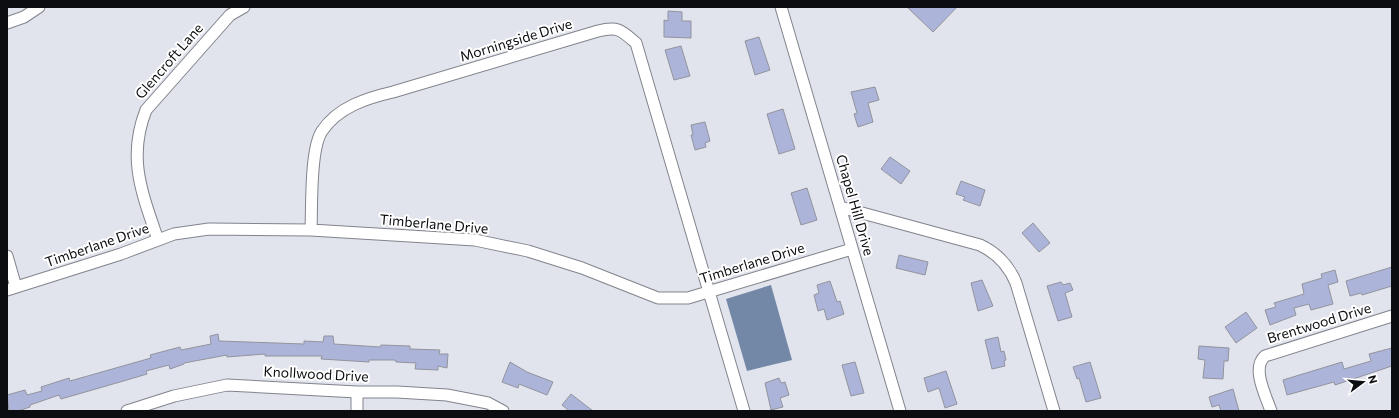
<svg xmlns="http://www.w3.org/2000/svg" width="1399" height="418" font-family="Commissioner,sans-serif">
	<rect width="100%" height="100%" fill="#e1e3ed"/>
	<!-- water -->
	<path fill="#7388a6" d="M771,285l21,75 -45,11 -21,-72z"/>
	<!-- building -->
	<path fill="#adb4d9" stroke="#92949d" d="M907,7h50l-24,25z
		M668,11l14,1v9h9v17l-27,-1v-17l4,1z
		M759,37l11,33 -15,5 -10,-34z
		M681,46l9,30 -16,4 -9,-30z
		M875,87l4,13 -11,3 5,19 -15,5 -4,-13 3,-1 -6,-21z
		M783,109l12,40 -16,5 -12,-40z
		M705,122l5,19 -5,2 1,4 -11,3 -4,-15h2l-2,-10z
		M890,157l20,14 -9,13 -20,-15z
		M961,181l24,9 -5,16 -17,-6 2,-3 -9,-3z
		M807,188l10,32 -16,5 -10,-32z
		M1033,223l17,20 -11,9 -17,-19z
		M899,255l29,7 -3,13 -29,-7z
		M1392,267v19l-30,9 -1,-2 -11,3 -4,-15z
		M1335,270l3,12 -10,3 5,19 -22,6 -2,-6 -15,4 2,7 -26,10 -5,-15 11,-3 -2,-4 30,-9 -2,-10 20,-6 -1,-4z
		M982,280l11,26 -15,5 -7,-28z
		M830,281l7,21 3,-1 4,13 -17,6 -3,-11 -6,2 -4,-16 5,-2 -2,-8z
		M1061,282l2,3 7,-2 3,7 -8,3 7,24 -14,4 -11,-35z
		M1246,312l11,16 -21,15 -11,-16z
		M218,334l1,7 85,3v-3l19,1 1,-6h9l1,8 46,3 1,-2 29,1v3l30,1 -1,4h9l-1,14 -9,-2v4l-23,-1 1,-6 -20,-1 -1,-2h-26v2l-48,-3 1,-3h-57v-2l-38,3v-2l-43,8v1l-14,5 -1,-4 -23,6 1,3 -27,8 -59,17 -2,-4 -29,10v2l-12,4h-9l-2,-16 18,-5 2,5 15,-4 -1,-4 28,-9 1,3 81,-23 -1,-3 30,-8 1,3 30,-6 -1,-8z
		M998,337l3,15 3,-1 2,9 -2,1 1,5 -13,3 -7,-29z
		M1199,346l30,2 -1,13h-4l-1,18 -20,-1 2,-18 -7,-1z
		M1392,348v18l-57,19 -1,-3 -47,13 -4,-15 59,-18 2,7 27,-8 -2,-7z
		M510,362l17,10 26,10 -6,13 -28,-11 -1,4 -16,-6z
		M855,362l9,31 -13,3 -9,-31z
		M1090,362l11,36 -15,4 -7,-24 -2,1 -4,-12z
		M946,371l11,33 -12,4 -6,-20 -11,4 -4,-14z
		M779,378l2,5 4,-1 4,13 -9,3 3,9 -12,3 -6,-27z
		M1233,389l6,22h-18l-2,-6 -7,2 -3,-10z
		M571,394l22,17h-24l-7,-6z"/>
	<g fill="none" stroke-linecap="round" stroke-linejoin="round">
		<defs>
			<path id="street" d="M781,7l119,404
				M7,23l17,-6 15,-10
				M840,207l140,38c17,8 29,21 36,38l38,128
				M311,230c1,-23 -1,-81 11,-99 16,-24 45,-33 71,-39l205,-61c20,-5 23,-1 38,12l108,368
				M158,240c-16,-47 -31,-82 -12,-130l84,-95 14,-8
				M7,256l9,31
				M7,290l114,-36 53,-20 35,-5 102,1 164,10 53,11 54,17 76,30h30l20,-6 144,-43
				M127,411l47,-15 53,-11 130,7h40l50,3 41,8 15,8
				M357,411v-19
				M1271,411c-5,-15 -20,-43 -6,-55l127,-40"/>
		</defs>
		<!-- street casing -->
		<use href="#street" stroke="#82848c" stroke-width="13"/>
		<!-- street -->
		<use href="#street" stroke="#fff" stroke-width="11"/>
	</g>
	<g text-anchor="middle" stroke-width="4" stroke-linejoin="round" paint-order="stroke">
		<!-- street labels -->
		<g font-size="14" fill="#0c0d10" stroke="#fff">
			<text transform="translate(516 40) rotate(-17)" y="5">Morningside Drive</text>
			<text transform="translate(169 61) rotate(-49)" y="5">Glencroft Lane</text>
			<text transform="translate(855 205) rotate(74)" y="5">Chapel Hill Drive</text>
			<text transform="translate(434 224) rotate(5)" y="5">Timberlane Drive</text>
			<text transform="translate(97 245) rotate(-19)" y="5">Timberlane Drive</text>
			<text transform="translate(752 263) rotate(-17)" y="5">Timberlane Drive</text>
			<text transform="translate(1319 323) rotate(-17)" y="5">Brentwood Drive</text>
			<text transform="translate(316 374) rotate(3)" y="5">Knollwood Drive</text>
		</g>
	</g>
	<!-- border -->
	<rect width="1399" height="418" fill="none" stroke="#0c0d10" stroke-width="16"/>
	<!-- north arrow -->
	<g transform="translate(1363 382) rotate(74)" stroke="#ffffff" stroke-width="3" paint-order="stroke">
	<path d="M0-3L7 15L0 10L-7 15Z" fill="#0c0d10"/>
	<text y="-6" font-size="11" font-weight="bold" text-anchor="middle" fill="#0c0d10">N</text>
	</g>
</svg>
